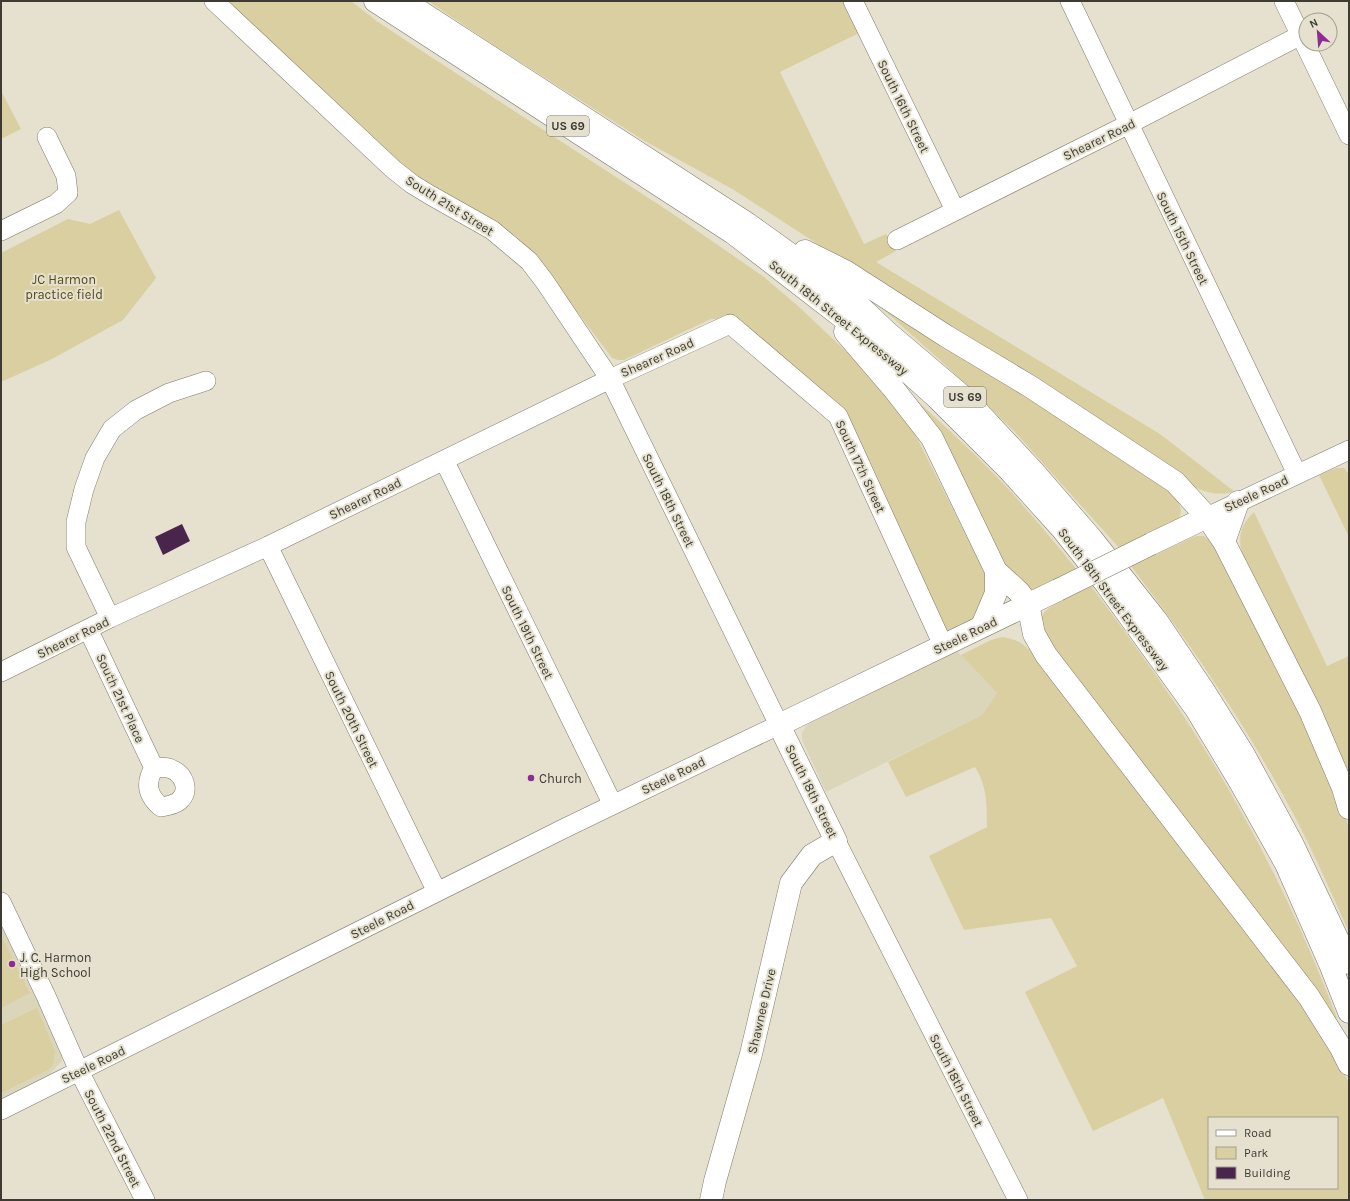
<svg xmlns="http://www.w3.org/2000/svg" width="1350" height="1201" font-family="Karla,sans-serif">
	<rect width="100%" height="100%" fill="#e5e1ce"/>
	<!-- built -->
	<path fill="#dbd5ba" d="M957,651l40,42 -15,22 -156,77 -24,-52v-7l4,-7 6,-4z
		M1,919l61,135v7l-12,13 -49,24z"/>
	<!-- green -->
	<path fill="#dacfa1" fill-rule="evenodd" d="M225,1h126l27,21 50,33 242,157 94,65 35,30 69,65 35,43 13,21 70,139 3,11 -17,38 -29,9 -91,-201 -133,-113h-8l-87,41h-6l-6,-2 -73,-97 -23,-25 -112,-68z
		M428,1h417l16,31 -81,40 84,172 22,-10 10,17 -20,11 284,172 75,58c-19,3 -25,2 -43,-6l-458,-296 -91,-50 -148,-94z
		M1,91l20,38 -20,10z
		M119,210l37,68 -33,42 -73,40 -49,22v-129l67,-34 22,5z
		M881,300l280,182c11,12 27,23 16,40l-56,28 -108,-120 -73,-70 -62,-55z
		M912,396c35,32 69,63 101,98 22,25 44,51 65,77 -11,5 -37,22 -50,17 -7,-2 -18,-15 -24,-20z
		M1336,468h8l5,6v63l-30,-62z
		M1254,512l73,154 22,-10v131l-107,-233c-4,-19 -2,-28 12,-42z
		M1196,536h8l8,6 106,204 27,70 4,13v103c-21,-46 -41,-93 -66,-137 -44,-80 -96,-156 -152,-229z
		M1091,586c30,40 60,81 88,123 64,97 117,201 158,309l-6,3 -284,-375c-1,-9 -5,-19 -5,-28 -1,-11 39,-27 49,-32z
		M1002,637c20,3 23,9 37,23l269,353 27,42 14,28v117h-144l-42,-102 -70,33 -68,-139 52,-26 -26,-48 -87,12 -35,-74 58,-29c0,-21 0,-42 -12,-60l-69,30 -18,-35 94,-47 15,-22 -36,-38 30,-15zM1209,1118h128v70h-128z
		M1,935l29,58 -29,15z
		M37,1008l18,43 -2,13 -5,6 -47,23v-68z"/>
	<!-- building -->
	<path fill="#49254c" d="M182,524l8,17 -27,14 -8,-18z"/>
	<g fill="none" stroke-linecap="round" stroke-linejoin="round">
		<defs>
			<path id="minor" d="M853,1l102,209
				M1070,1l227,473
				M1284,1l65,134
				M1,231l55,-27 12,-11 -2,-17 -19,-39
				M897,240l232,-116 172,-89
				M444,460l169,345
				M1207,517l142,-67
				M268,546l169,346
				M110,618l-34,-71v-25l8,-33 11,-31 17,-29 24,-19 33,-17 37,-12
				M88,629l66,139
				M1,672l109,-54 158,-72 342,-167 120,-55 108,92 105,229
				M159,767c4,1 9,0 12,2 13,5 20,22 8,32 -5,4 -12,5 -18,6 -14,-12 -16,-24 -7,-39z
				M836,841l182,359
				M1,902l45,94 33,75 66,129
				M1,1110l564,-282 178,-86 36,-17 -169,-346 -65,-97 -16,-21 -37,-31 -62,-35 -18,-11 -19,-15 -179,-168"/>
			<path id="major" d="M1151,544l56,-27
				M711,1200l4,-19 36,-127 40,-171 21,-28 24,-14 -57,-116 279,-135"/>
			<path id="highway" d="M375,1l358,232 145,112 59,53 71,71 54,60 44,55 90,125 44,73 46,82 44,100 19,48
				M404,1l344,223 102,73 38,36 79,67 67,72 58,67 65,82 49,73 37,59 49,90 57,120
				M805,251l40,20 101,65 85,51 144,95 32,35 17,25 86,169 33,77 6,20
				M845,332l48,56 39,50 64,133 23,21 9,12 6,30 12,21 263,342 32,51 8,16
				M1224,542l14,-40
				M982,626l14,-33v-22"/>
		</defs>
		<!-- minor casing -->
		<use href="#minor" stroke="#807b6a" stroke-width="20"/>
		<!-- major casing -->
		<use href="#major" stroke="#807b6a" stroke-width="23"/>
		<!-- highway casing -->
		<use href="#highway" stroke="#807b6a" stroke-width="23"/>
		<!-- minor -->
		<use href="#minor" stroke="#fff" stroke-width="19"/>
		<!-- major -->
		<use href="#major" stroke="#fff" stroke-width="22"/>
		<!-- highway -->
		<use href="#highway" stroke="#fff" stroke-width="22"/>
		<defs>
			<path id="major-bridge" d="M1058,590l93,-46"/>
		</defs>
		<!-- major-bridge casing -->
		<use href="#major-bridge" stroke="#807b6a" stroke-width="23" stroke-linecap="butt"/>
		<!-- major-bridge -->
		<use href="#major-bridge" stroke="#fff" stroke-width="22"/>
	</g>
	<!-- markers -->
	<g fill="#8d2c95" stroke="#e5e1ce" stroke-width="1.5">
		<circle cx="531" cy="778" r="4"/>
		<circle cx="12" cy="964" r="4"/>
	</g>
	<g text-anchor="middle" stroke-width="4" stroke-linejoin="round" paint-order="stroke">
		<!-- shield labels -->
		<g fill="#e5e1ce" stroke="#6f6d62" stroke-width="1">
			<rect x="547" y="116" width="42" height="20" rx="3"/>
			<rect x="944" y="387" width="42" height="20" rx="3"/>
		</g>
		<g font-size="12" font-weight="bold" fill="#3d3b34">
			<text x="568" y="130">US 69</text>
			<text x="965" y="401">US 69</text>
		</g>
		<!-- street labels -->
		<g font-size="13" fill="#3d3b34" stroke="#e5e1ce">
			<text transform="translate(904 106) rotate(64)" y="5">South 16th Street</text>
			<text transform="translate(1099 139) rotate(-26)" y="5">Shearer Road</text>
			<text transform="translate(450 205) rotate(32)" y="5">South 21st Street</text>
			<text transform="translate(1183 238) rotate(64)" y="5">South 15th Street</text>
			<text transform="translate(839 317) rotate(39)" y="5">South 18th Street Expressway</text>
			<text transform="translate(657 357) rotate(-24)" y="5">Shearer Road</text>
			<text transform="translate(861 466) rotate(65)" y="5">South 17th Street</text>
			<text transform="translate(1256 493) rotate(-25)" y="5">Steele Road</text>
			<text transform="translate(365 498) rotate(-26)" y="5">Shearer Road</text>
			<text transform="translate(669 500) rotate(64)" y="5">South 18th Street</text>
			<text transform="translate(1114 599) rotate(53)" y="5">South 18th Street Expressway</text>
			<text transform="translate(528 632) rotate(64)" y="5">South 19th Street</text>
			<text transform="translate(965 635) rotate(-26)" y="5">Steele Road</text>
			<text transform="translate(73 637) rotate(-26)" y="5">Shearer Road</text>
			<text transform="translate(121 698) rotate(65)" y="5">South 21st Place</text>
			<text transform="translate(352 719) rotate(64)" y="5">South 20th Street</text>
			<text transform="translate(673 775) rotate(-26)" y="5">Steele Road</text>
			<text transform="translate(812 791) rotate(64)" y="5">South 18th Street</text>
			<text transform="translate(382 919) rotate(-27)" y="5">Steele Road</text>
			<text transform="translate(761 1011) rotate(-77)" y="5">Shawnee Drive</text>
			<text transform="translate(93 1064) rotate(-26)" y="5">Steele Road</text>
			<text transform="translate(957 1080) rotate(63)" y="5">South 18th Street</text>
			<text transform="translate(113 1138) rotate(63)" y="5">South 22nd Street</text>
		</g>
		<!-- park labels -->
		<g font-size="13" fill="#54491a" stroke="#e5e1ce">
			<text x="64" y="284">JC Harmon<tspan x="64" dy="15">practice field</tspan></text>
		</g>
		<!-- poi labels -->
		<g font-size="13" fill="#3d3b34" stroke="#e5e1ce" text-anchor="start">
			<text x="539" y="783">Church</text>
			<text x="20" y="962">J. C. Harmon<tspan x="20" dy="15">High School</tspan></text>
		</g>
	</g>
	<!-- border -->
	<rect width="1350" height="1201" fill="none" stroke="#3d3b34" stroke-width="4"/>
	<!-- legend -->
	<rect x="1208" y="1117" width="130" height="72" fill="#e5e1ce" stroke="#a29f90"/>
	<rect x="1216" y="1130" width="20" height="6" fill="#ffffff" stroke="#a29f90"/>
	<text x="1244" y="1137" font-size="12" fill="#3d3b34">Road</text>
	<rect x="1216" y="1147" width="20" height="12" fill="#dacfa1" stroke="#a29f90"/>
	<text x="1244" y="1157" font-size="12" fill="#3d3b34">Park</text>
	<rect x="1216" y="1167" width="20" height="12" fill="#49254c" stroke="#a29f90"/>
	<text x="1244" y="1177" font-size="12" fill="#3d3b34">Building</text>
	<!-- north arrow -->
	<g transform="translate(1318 32) rotate(334)"><circle r="19" fill="#e5e1ce" stroke="#a29f90"/>
	<path d="M0-3L7 15L0 10L-7 15Z" fill="#8d2c95"/>
	<text y="-6" font-size="11" font-weight="bold" text-anchor="middle" fill="#3d3b34">N</text>
	</g>
</svg>
